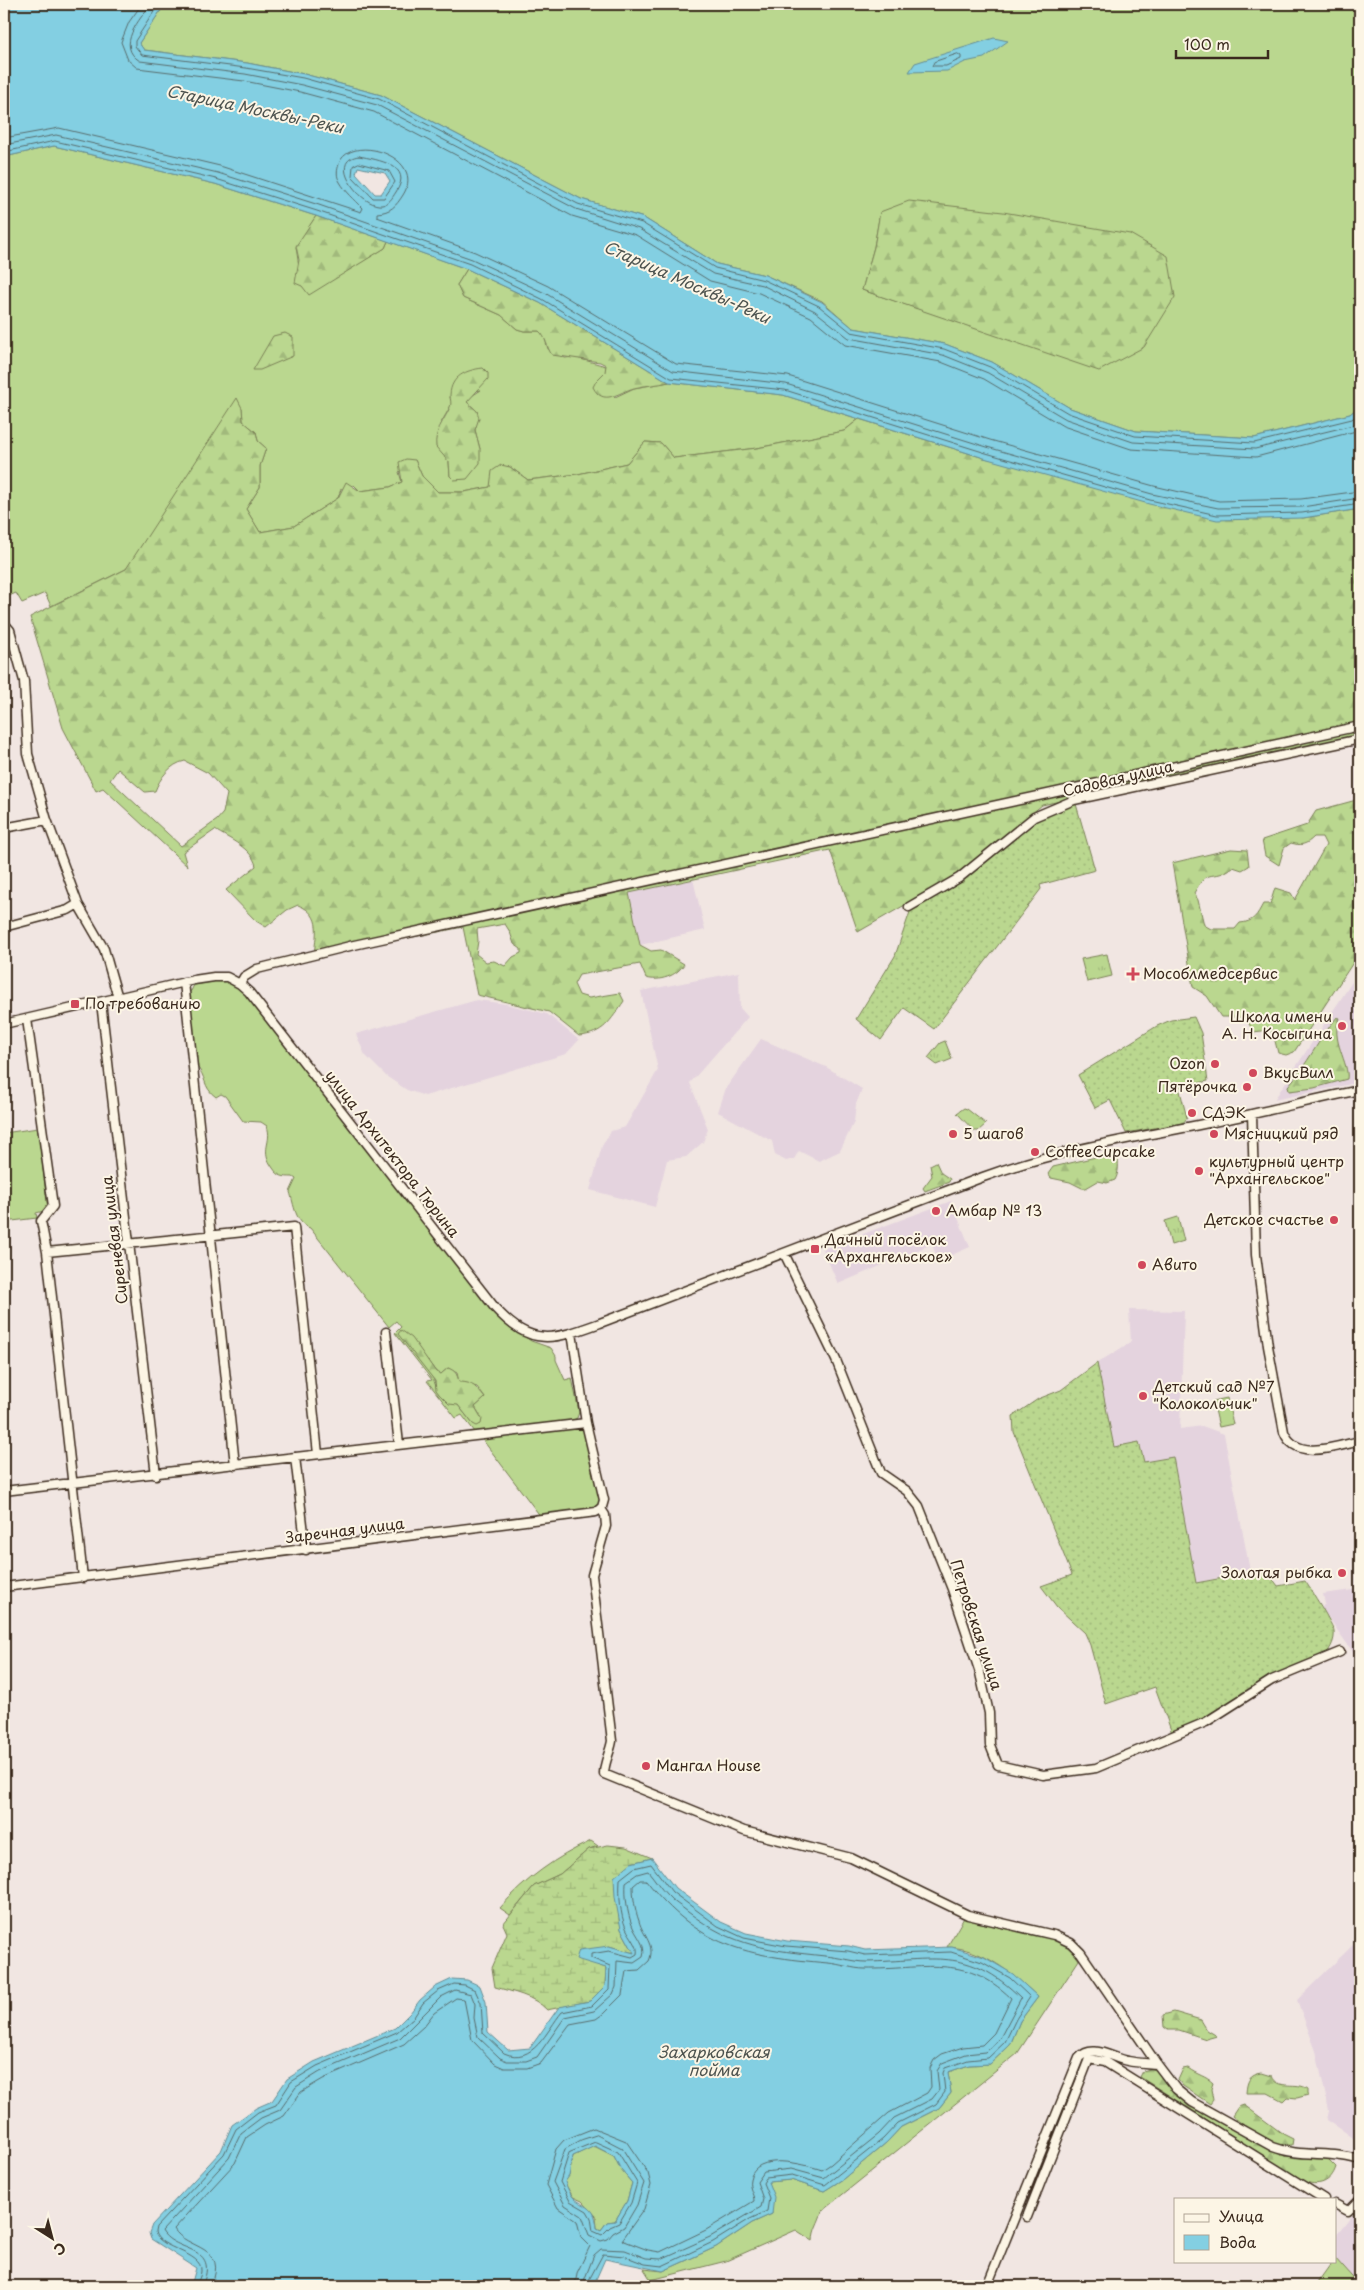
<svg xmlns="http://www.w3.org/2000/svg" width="1364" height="2290" font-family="'Playpen Sans',sans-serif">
	<defs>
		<pattern id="forest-firs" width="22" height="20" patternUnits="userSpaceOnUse" patternTransform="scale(1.25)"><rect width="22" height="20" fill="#bad78f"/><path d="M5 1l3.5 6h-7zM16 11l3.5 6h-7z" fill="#a1b97b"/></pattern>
		<pattern id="wetland-marsh" width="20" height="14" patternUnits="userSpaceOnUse" patternTransform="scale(1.25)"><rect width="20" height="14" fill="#bad78f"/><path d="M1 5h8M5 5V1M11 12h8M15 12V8" fill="none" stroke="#a1b97b"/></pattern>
		<pattern id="park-tufts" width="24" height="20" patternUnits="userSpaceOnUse" patternTransform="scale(1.25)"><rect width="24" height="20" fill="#bad78f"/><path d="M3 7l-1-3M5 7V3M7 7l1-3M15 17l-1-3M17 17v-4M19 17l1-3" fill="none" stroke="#a1b97b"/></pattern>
		<pattern id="garden-dots" width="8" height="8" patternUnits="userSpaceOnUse" patternTransform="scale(1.25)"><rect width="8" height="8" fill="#bad78f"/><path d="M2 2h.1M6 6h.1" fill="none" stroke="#a1b97b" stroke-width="1.8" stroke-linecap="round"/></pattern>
	</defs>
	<rect width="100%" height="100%" fill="#f1e6e2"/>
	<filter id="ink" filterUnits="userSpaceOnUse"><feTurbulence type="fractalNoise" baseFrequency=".02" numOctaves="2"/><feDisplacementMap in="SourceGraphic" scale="10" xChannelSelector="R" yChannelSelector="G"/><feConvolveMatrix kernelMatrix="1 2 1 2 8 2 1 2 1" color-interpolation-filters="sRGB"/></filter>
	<g filter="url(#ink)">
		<!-- built -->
		<path fill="#e4d3de" d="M693,879l12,51 -65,15 -11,-52z
			M1360,970v112l-86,18z
			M739,972l1,36 8,9 -58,66 18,46 -5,13 -17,15 -19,3 -12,47 -65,-17 12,-44 9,-15 14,-4 33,-57 -17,-79z
			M477,1000l29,4 41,10 32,26 -13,14 -141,42 -18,-6 -21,-14 -21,-21 -9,-21z
			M761,1039l65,28 36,22 -6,15 -2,18 -14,29 -21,10 -20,-10 -5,8 -8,2 -11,-6 -3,-14 -54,-29 8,-24z
			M951,1201l19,46 -32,14 -6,-17 -94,40 -15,-35z
			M1129,1310l55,1 -4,118 22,-3 22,8 26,137 -54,12 -23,-126 -29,6 -30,-15 -17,-85 34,-21z
			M1360,1589v73l-39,-55 4,-3 -2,-10z
			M1360,1938v204l-33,-22 2,-9 -13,-60 -19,-51z
			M1360,2206v80l-25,-28v-21z"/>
		<!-- grass -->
		<path fill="#bad78f" stroke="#7a8056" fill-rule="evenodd" d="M165,4h1195v402l-10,8 -96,24 -118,-7 -66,-23 -78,-46 -47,-18 -92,-16 -31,-27 -57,-26 -48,-11 -73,-46 -63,-19 -200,-104 -77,-21 -57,-11 -103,-13 -5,-7zM880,213l120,123 -138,-46 12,-43z
			M54,146l161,38 101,32 -20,31 6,39 9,6 74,-44 3,-7 79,28 -10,16 6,13 38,17 16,14 7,2h15l5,5 4,13 17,9 8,-1 33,9v6l-10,9 19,16 19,-9 35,-6 114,13 76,24 -15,12 -87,17 -83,10 -13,-15 -16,-1 -18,21 -49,11 -50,6 -18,-13 -9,-1 -11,21 -26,5h-26l-16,-16 -7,-16 -16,12 3,10 -12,5 -30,4 -6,-6 -13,4 -3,9 -44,28 -34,6 -14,-23 14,-22v-21l6,-18 -8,-7 -2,-9 -13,-11 -1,-13 -116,161 -75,37 -6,-13 -23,10 -6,-10 -12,5v-441zM481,390l-11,7 -3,5 10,9 -2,19 5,19 -30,27 -1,-14 -11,-34 14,-24 -2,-7z
			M224,980l15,8 11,11 248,319 33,23 20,7 5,8v4l9,20 7,-2 7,34 -2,6 -8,4 -94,10 -13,-17 -6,3 -29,-37 5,-1 -37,-47 6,-6 -5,-6 -7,6 -79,-99c-15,-5 -16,-24 -20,-36l6,-13 -3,-2c-10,0 -14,0 -20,-9 -14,-19 0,-25 -6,-42l-6,-4 -18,-1 -18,-25 -4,-2 -5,3c-14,-10 -9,-21 -20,-31l-8,-74 3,-1 3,-6zM425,1357l11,15 5,2 7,-6 9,5 2,9 18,5 8,11 -10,9 5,8 -7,9 -15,-19 -19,-11z
			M38,1128l10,82 -12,3 1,5 -33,4v-89z
			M1227,1398l6,26 -14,3 -6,-26z
			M578,1428l7,3 16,70 -4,8 -56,8 -59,-78z
			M591,1841l7,5 -9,3 -29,25 -26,12 -24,29 -10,-7c25,-29 56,-51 91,-67z
			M965,1916c9,3 18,6 27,8 31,9 68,5 87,36l-62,94 -195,157c-3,12 -9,18 -9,30l-17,-11 -70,31 -75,19 -7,-11 19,2 53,-24 36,-24 20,-9 -5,-32 24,-2 33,11 19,-12 44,-37 14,-15 38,-19 12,-15 -3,-21 21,-7 21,-1 20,-19 10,-24 18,-24c-25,-23 -55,-49 -91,-50z
			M594,2146l20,10 7,14 11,13 -5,18 -12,20 -8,1 -6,8 -4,-2 -1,-12 -14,-15 -9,-4 -9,-15 5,-6 4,-20z
			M1335,2258l25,28h-45z"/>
		<!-- forest -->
		<path fill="url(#forest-firs)" stroke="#7a8056" fill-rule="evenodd" d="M909,201l94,11 127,22 38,22 7,41 -31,50 -45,24 -237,-81 12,-43 6,-35z
			M316,216l72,25 -3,7 -76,47 -7,-9 -7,-3 4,-23 -3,-14z
			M467,269l73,34 129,79c-11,3 -24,3 -35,6 -15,4 -31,19 -41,-1l3,-6 9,-9 1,-7 -6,-3 -48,-7c-6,-8 -5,-17 -13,-24h-15l-7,-2 -16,-14 -38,-17 -6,-13z
			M285,333l8,4v19l-33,14h-7l20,-34z
			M483,368l5,5v6l-21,23 10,9 2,7 -4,12 5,19v14l-13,16 -13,1 -4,-4 -1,-14 -13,-15c-2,-16 8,-26 14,-40 2,-4 0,-7 0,-12 1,-19 16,-25 33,-27z
			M237,398l5,10 1,13 13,11 2,9 8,7 -6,18v21l-14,22 14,23 34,-6 44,-28 8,-16 14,9 30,-4 12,-5 -3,-20 7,-3 9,1 7,16 16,16h26l26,-5 2,-16 9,-6 9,2 18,13 50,-6 49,-11 18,-21 16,1 13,15 83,-10 87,-17 15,-12 125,39 319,60 57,-9v227l-318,69 -85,70 -99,57 -28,-82 -201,43 11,52 11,6 10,-1 23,14c-7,12 -25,18 -38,14l-6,-14 -61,11 -5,9 5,11 10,3 31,-5 4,8c-14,20 -20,33 -45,35l-30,-24 -72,-17 -14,-68 -149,30c1,-21 10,-42 -16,-52l-11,5 -21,17 -10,-6 -30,-31 30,-24c-4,-18 -27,-27 -41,-36l-32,22 4,14 -84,-78 -7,3 -33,-63 -33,-111 96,-48zM185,761l23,12 19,21 -4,19 -6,7 -36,26 -71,-66 8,-11 27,23 10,-1c5,-13 15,-27 30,-30zM505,924l5,8 4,12 7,5v4l-8,4 -8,9 -11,-5 -8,1 -10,-8 2,-13 -1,-12z
			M1360,799v153l-66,100 -8,3 -8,-2 -4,-16 -4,-7 -17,2 -7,-15h-25l-14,-21 -14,-9 -21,-124 59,-14 16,1 2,16 -7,4 -9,-3c-21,16 -24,-2 -39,26l4,7 6,25 7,4h24l5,-6c14,-1 17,-8 23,-19h7l5,-16 16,5 4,7 31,-55 -4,-8h-8c-8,8 -13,9 -23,6l-7,5 -5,17 -14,-9 -3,-16 45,-15 9,-14z
			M1337,1017l3,1c-11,20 10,46 7,61l-33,9 -25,3 -1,-5c20,-22 30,-46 49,-69z
			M964,1108l3,1 19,15 -8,7h-4l-17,-18z
			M1113,1153l4,2c2,8 2,18 -2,25l-8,3 -9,-2 -12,7h-4l-12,-6 -19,-4 -3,-4 5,-7z
			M936,1162l5,11 9,6 -1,3 -24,9 -2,-3 9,-12 -2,-11z
			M401,1330l11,8 24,34 5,2 7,-6c8,3 9,6 11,14 15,0 17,6 26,16l-10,9 7,12 -1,5 -4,2 -4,-2 -15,-19 -9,-1 -10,-10 -3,-4 -1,-9 -37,-47z
			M1174,2012l27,8 6,10 10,6 -11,3 -27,-9h-11l-4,-3 -1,-12z
			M1188,2068c9,7 18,8 25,15l-2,6 2,11 -3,4 -27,-18 -5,-6 5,-11z
			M1150,2069l7,1 36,36 78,44 15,6 17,2 21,-3 12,12c-5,16 -18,20 -33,14l-163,-104 3,-6z
			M1262,2073l10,3c6,15 25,5 36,13v6l-11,3 -10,-1 -4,4 -15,-8h-22c1,-12 3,-18 16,-20z
			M1244,2105l39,29 10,5 -1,6c-21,3 -44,-17 -60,-29l6,-9z"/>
		<!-- wetland -->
		<path fill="url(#wetland-marsh)" stroke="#7a8056" d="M608,1845l18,2 26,11 -21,5 -10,66 13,24 -25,-7 -12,19 9,3 -1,18 -15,15 -43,9c-13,-14 -34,-18 -52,-23l-3,-19 15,-35 -4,-9 31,-38 26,-12 29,-25z"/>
		<!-- park -->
		<path fill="url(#park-tufts)" stroke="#7a8056" d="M1107,954l5,22 -25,6 -6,-23z
			M945,1041l7,18 -15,6 -9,-7 12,-15z
			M1178,1217l6,24 -13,4 -6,-24z"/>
		<!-- garden -->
		<path fill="url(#garden-dots)" stroke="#7a8056" d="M1076,804l19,66 -55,15 1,4 -107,140 -30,-21 -23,32 -25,-21 39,-63 16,-47 123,-88z
			M1194,1017l7,16 7,48 -29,6 8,31 -4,5 -57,10 -16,-33 -15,8 -17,-33 79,-49 14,-6z
			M1097,1363l17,84 25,-5 5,20 29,-5 23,126 70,-13 12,16 27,-5c5,7 29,45 29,51 1,8 -3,16 -8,22l-115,64 -39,15 -17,-46 -49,17 -16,-59 -5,-12 -28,-26 -16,-21 31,-11 -58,-143 -1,-16 25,-17 23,-9z"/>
		<!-- water -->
		<path fill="#83cfe2" stroke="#668d94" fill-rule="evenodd" d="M4,4h161l-26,39 5,7 103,13 57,11 77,21 200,104 63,19 73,46 48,11 57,27 31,26 92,16 47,18 78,46 66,23 118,7 96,-24 10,-8v103l-57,9 -86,2 -68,-16 -165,-46 -201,-63 -114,-13 -129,-79 -73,-34 -151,-53 -101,-32 -161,-38 -50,11zM358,167l27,6 5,8 -9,13h-6l-19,-21z
			M994,38l14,3 -24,17 -19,4 -18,9 -38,1 6,-9z
			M652,1858l23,30 46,34 25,11 41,8 62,5 16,4 87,-3 32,10 29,17 25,23 -18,24 -10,24 -20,19 -21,1 -21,7 3,21 -12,15 -38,19 -14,15 -44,37 -19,12 -33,-11 -23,2 6,15 -2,17 -20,9 -36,24 -53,24 -58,-12 -12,27h-402l5,-18 -45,-29 -2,-6 3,-8 69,-74 11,-26 24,-17 16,-7 15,-22 27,-17 81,-34 15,-15 10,-13 15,-13 17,-8 15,1 13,6 6,16 2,30 20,18 22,-2 29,-41 31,-6 15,-15 1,-18 -30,-9 3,-9 30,-4 25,7 -13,-24 -6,-32 -1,-20 17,-14zM595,2146l19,10 7,14 11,13 -5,18 -12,20 -8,1 -6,8 -4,-2c-2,-21 -8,-19 -22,-29 -5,-4 -8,-12 -10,-17l4,-6 4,-20z"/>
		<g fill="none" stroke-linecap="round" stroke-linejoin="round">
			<!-- shore -->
			<path stroke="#586c6c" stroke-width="1" d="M142,4l-13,18 -8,20 7,18 9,8 107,13 56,11 74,20 198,104 64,19 74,46 49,12 52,24 34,28 96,17 43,17 79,47 68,23 125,8 104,-27
				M151,4c-11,15 -36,42 -11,57l105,13 57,11 75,20 199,104 63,20 74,45 49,11 53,26 34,27 94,17 45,18 78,46 67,23 122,7 98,-24 7,-4
				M159,4l-24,37v5l7,9 104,13 57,10 76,21 199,105 64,19 73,45 49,12 55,26 32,26 93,17 46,18 78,46 67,23 119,7 98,-24 8,-6
				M958,54l3,2v3l-15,7h-14l2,-4z
				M4,138l55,-10 161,38 141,46 2,-4c-8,-8 -18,-17 -23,-26 -4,-6 -3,-12 -1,-18 10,-32 89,-8 64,31 -7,11 -12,17 -26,18v4l98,35 73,34 128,78 112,12 202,64 164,46 65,15 82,-2 59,-8
				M4,145l52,-10 162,38 101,32 153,54 73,34 128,78 113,13 201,63 165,47 66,14 84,-1 58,-9
				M4,152l51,-11 161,38 101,32 153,53 72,35 129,79 114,12 201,63 164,47 67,15 85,-2 58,-9
				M359,156c19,4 55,9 37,36 -4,6 -7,12 -14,13 -20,3 -57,-45 -23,-49z
				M359,163l30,8 6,11 -11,16h-11l-21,-22 1,-10z
				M597,2135l25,13 22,35 -7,22 -13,22 -11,6 -5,6 -7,2 -12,-6 -7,-19 -17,-11 -12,-23 12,-33 16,-9z
				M596,2142l22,10 19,31 -6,20 -12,20 -9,4 -8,8 -9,-4 -2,-13 -4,-7 -17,-10 -10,-19 9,-29z
				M196,2286c2,-5 5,-10 5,-15 2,-19 -43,-22 -46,-39l1,-5 68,-73 12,-25 22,-17 18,-7 15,-23 26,-16 80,-34 17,-15 9,-14 15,-12 16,-7 11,1 10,5 6,13 2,30 21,20c29,13 43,-23 58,-41l30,-6 17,-17 1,-23 -19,-8v-4l18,-3 23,6 5,-3c2,-9 -7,-17 -11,-26 -6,-14 -7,-33 -6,-49l14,-11 17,-4 21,28 46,34 26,12 42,8 62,5 17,4 86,-3 31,10 28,16 20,19 -14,22 -11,23 -17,16 -20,2 -23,8 -2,5 2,19 -9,12 -38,19 -15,16 -58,46 -33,-10 -26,3 -3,5 6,15 -2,13 -17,8 -37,23 -51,24 -17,-2 -21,-8 -21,-2 -13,24 -2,8
				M202,2286c19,-43 -27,-32 -40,-55l67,-73 12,-25 20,-15 19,-8 16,-23 24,-15 80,-34 41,-41 14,-7 16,4 4,10 -1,14 4,19 22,21 7,3h19l11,-4 28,-40 29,-6 19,-17 3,-7 1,-26 17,2 9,-6c4,-12 -7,-21 -11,-32 -5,-13 -7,-29 -6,-43l11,-8 11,-3c7,8 12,17 19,24 6,7 14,11 21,17 46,35 81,38 137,44 14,1 28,6 41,6 67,-1 101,-17 155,36l-21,40 -15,14 -19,2 -24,9 -5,8 2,19 -7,9 -38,19 -15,16 -55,44 -33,-9 -27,3 -7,10 6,17 -2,8 -51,30 -49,22 -15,-1 -21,-8 -24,-1 -7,6 -12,31
				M211,2286c19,-42 -25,-36 -37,-57l61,-66 12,-26 18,-12 19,-9 17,-24 22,-13 81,-35 20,-18 10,-13 22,-15 8,1 8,41 23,24 9,4h23l14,-5 29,-39 26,-5 7,-5 19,-19 4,-24 13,-1 10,-9c7,-16 -6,-25 -10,-40 -4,-11 -6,-24 -6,-35l7,-6h6c52,67 101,76 182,83 12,1 25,6 37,6 58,1 98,-17 146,29l-17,35 -12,12 -19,2 -21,7 -8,6 -4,8 1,19 -4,6 -38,20 -58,51 -9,6c-18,-6 -67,-19 -72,9 -2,9 4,15 4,22l-48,29 -46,22 -12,-2 -26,-10 22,-31 7,-24 -3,-12 -22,-32 -32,-13 -30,12 -8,9 -10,36 12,23 19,13 4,16 9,9 -13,27 -2,13"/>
			<defs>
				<path id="minor" d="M4,623l6,7 14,51 4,73 19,66 31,84 26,45 14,49
					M4,828l43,-8
					M909,907l50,-29 75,-61 40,-17 286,-61
					M4,927l64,-17 10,-6
					M184,982l51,483
					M240,984l4,-7 13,-8 97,-24 1006,-219
					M101,1002l55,473
					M27,1019l26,187 -12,15 6,31 36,326
					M4,1024l190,-44 20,-3h13l13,7 9,8 246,316c37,40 58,32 105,15l383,-146c79,-29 159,-40 240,-57 46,-9 91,-21 137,-30
					M1252,1114l4,141 12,91 16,86c12,30 53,14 76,9
					M47,1252l247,-25 24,227
					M784,1253l52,107 45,113 26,18 12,15 33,83 28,84 9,40 1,32 8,20 45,10 53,-7 110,-46 66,-42 68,-28
					M386,1332l13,112
					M295,1457l11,93
					M4,1491l582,-68 -14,-90
					M601,1509l4,6 1,11 -14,49 20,166c-2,12 -8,21 -8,33l140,57 107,27 117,57 86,20 17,8 10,10 76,111 19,25 16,13 81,45c28,11 58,3 87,13
					M4,1587l592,-75 6,-5 2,-7 -18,-77
					M1335,2204l13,7 12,-12
					M1027,2217l62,-158 16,3 219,137
					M4,2282l3,4
					M987,2286l92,-228c13,-15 33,0 49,3 9,2 19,2 29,3"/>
			</defs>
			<!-- minor casing -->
			<use href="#minor" stroke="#3b2a1e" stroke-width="11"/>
			<!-- minor -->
			<use href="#minor" stroke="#fcf5e5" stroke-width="8"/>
		</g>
	</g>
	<!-- markers -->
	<g fill="#d1495b" stroke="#fcf5e5" stroke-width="2">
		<path d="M1130.5 966.5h5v5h5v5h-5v5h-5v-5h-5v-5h5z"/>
		<rect x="70" y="999" width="10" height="10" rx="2.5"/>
		<circle cx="1342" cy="1026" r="5"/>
		<circle cx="1215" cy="1064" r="5"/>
		<circle cx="1253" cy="1073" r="5"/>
		<circle cx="1247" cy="1087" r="5"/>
		<circle cx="1192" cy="1113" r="5"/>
		<circle cx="953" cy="1134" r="5"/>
		<circle cx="1214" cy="1134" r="5"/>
		<circle cx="1035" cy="1152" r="5"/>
		<circle cx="1199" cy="1171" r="5"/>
		<circle cx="936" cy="1211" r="5"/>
		<circle cx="1334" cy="1220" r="5"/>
		<rect x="810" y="1244" width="10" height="10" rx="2.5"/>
		<circle cx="1142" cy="1265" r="5"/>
		<circle cx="1143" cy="1396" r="5"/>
		<circle cx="1342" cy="1573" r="5"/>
		<circle cx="646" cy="1766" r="5"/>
	</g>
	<g text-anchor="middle" stroke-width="4" stroke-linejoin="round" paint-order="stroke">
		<!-- street labels -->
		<g font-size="15" fill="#3b2a1e" stroke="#fcf5e5">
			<text transform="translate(1118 779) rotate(-13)" y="5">Садовая улица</text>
			<text transform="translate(392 1154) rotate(52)" y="5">улица Архитектора Тюрина</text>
			<text transform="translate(115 1240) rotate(-97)" y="5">Сиреневая улица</text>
			<text transform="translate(345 1531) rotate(-7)" y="5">Заречная улица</text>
			<text transform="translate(976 1625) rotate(72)" y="5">Петровская улица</text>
		</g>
		<!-- poi labels -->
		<g font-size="15" fill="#3b2a1e" stroke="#fcf5e5" text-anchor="start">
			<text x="1143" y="979">Мособлмедсервис</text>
			<text x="85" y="1009">По требованию</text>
			<text x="1332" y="1022" text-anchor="end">Школа имени<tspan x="1332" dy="17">А. Н. Косыгина</tspan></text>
			<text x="1205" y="1069" text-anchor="end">Ozon</text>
			<text x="1263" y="1078">ВкусВилл</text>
			<text x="1237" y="1092" text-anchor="end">Пятёрочка</text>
			<text x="1202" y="1118">СДЭК</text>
			<text x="963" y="1139">5 шагов</text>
			<text x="1224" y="1139">Мясницкий ряд</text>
			<text x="1045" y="1157">CoffeeCupcake</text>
			<text x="1209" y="1167">культурный центр<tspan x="1209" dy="17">"Архангельское"</tspan></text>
			<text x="946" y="1216">Амбар № 13</text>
			<text x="1324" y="1225" text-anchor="end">Детское счастье</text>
			<text x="825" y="1245">Дачный посёлок<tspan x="825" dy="17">«Архангельское»</tspan></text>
			<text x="1152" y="1270">Авито</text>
			<text x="1153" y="1392">Детский сад №7<tspan x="1153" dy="17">"Колокольчик"</tspan></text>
			<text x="1332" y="1578" text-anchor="end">Золотая рыбка</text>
			<text x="656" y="1771">Мангал House</text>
		</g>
		<!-- water labels -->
		<g font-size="16" font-style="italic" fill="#4d534f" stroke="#fcf5e5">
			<text transform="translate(255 109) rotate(12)" y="6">Старица Москвы-Реки</text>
			<text transform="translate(687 282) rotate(24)" y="6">Старица Москвы-Реки</text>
			<text x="714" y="2058">Захарковская<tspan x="714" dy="18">пойма</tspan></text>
		</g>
	</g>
	<!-- margin -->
	<rect width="1364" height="2290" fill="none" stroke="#fcf5e5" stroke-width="20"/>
	<rect x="10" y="10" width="1344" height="2270" fill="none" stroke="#3b2a1e" stroke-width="2" filter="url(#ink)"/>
	<!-- legend -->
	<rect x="1174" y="2198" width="162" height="65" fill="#fcf5e5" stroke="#afa495"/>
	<rect x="1184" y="2214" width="25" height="8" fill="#fcf5e5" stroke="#afa495"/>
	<text x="1219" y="2222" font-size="15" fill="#3b2a1e">Улица</text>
	<rect x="1184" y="2235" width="25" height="15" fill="#83cfe2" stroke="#afa495"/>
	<text x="1219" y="2248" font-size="15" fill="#3b2a1e">Вода</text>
	<!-- north arrow -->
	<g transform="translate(52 2238) rotate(144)" stroke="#fcf5e5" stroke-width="4" paint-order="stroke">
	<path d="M0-4L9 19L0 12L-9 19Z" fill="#3b2a1e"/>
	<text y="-8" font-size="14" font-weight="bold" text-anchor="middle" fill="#3b2a1e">С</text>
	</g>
	<!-- scale -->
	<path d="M1176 50v8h92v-8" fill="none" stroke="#3b2a1e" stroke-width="2.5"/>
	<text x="1184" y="50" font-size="15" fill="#3b2a1e" stroke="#fcf5e5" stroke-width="4" paint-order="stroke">100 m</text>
</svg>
